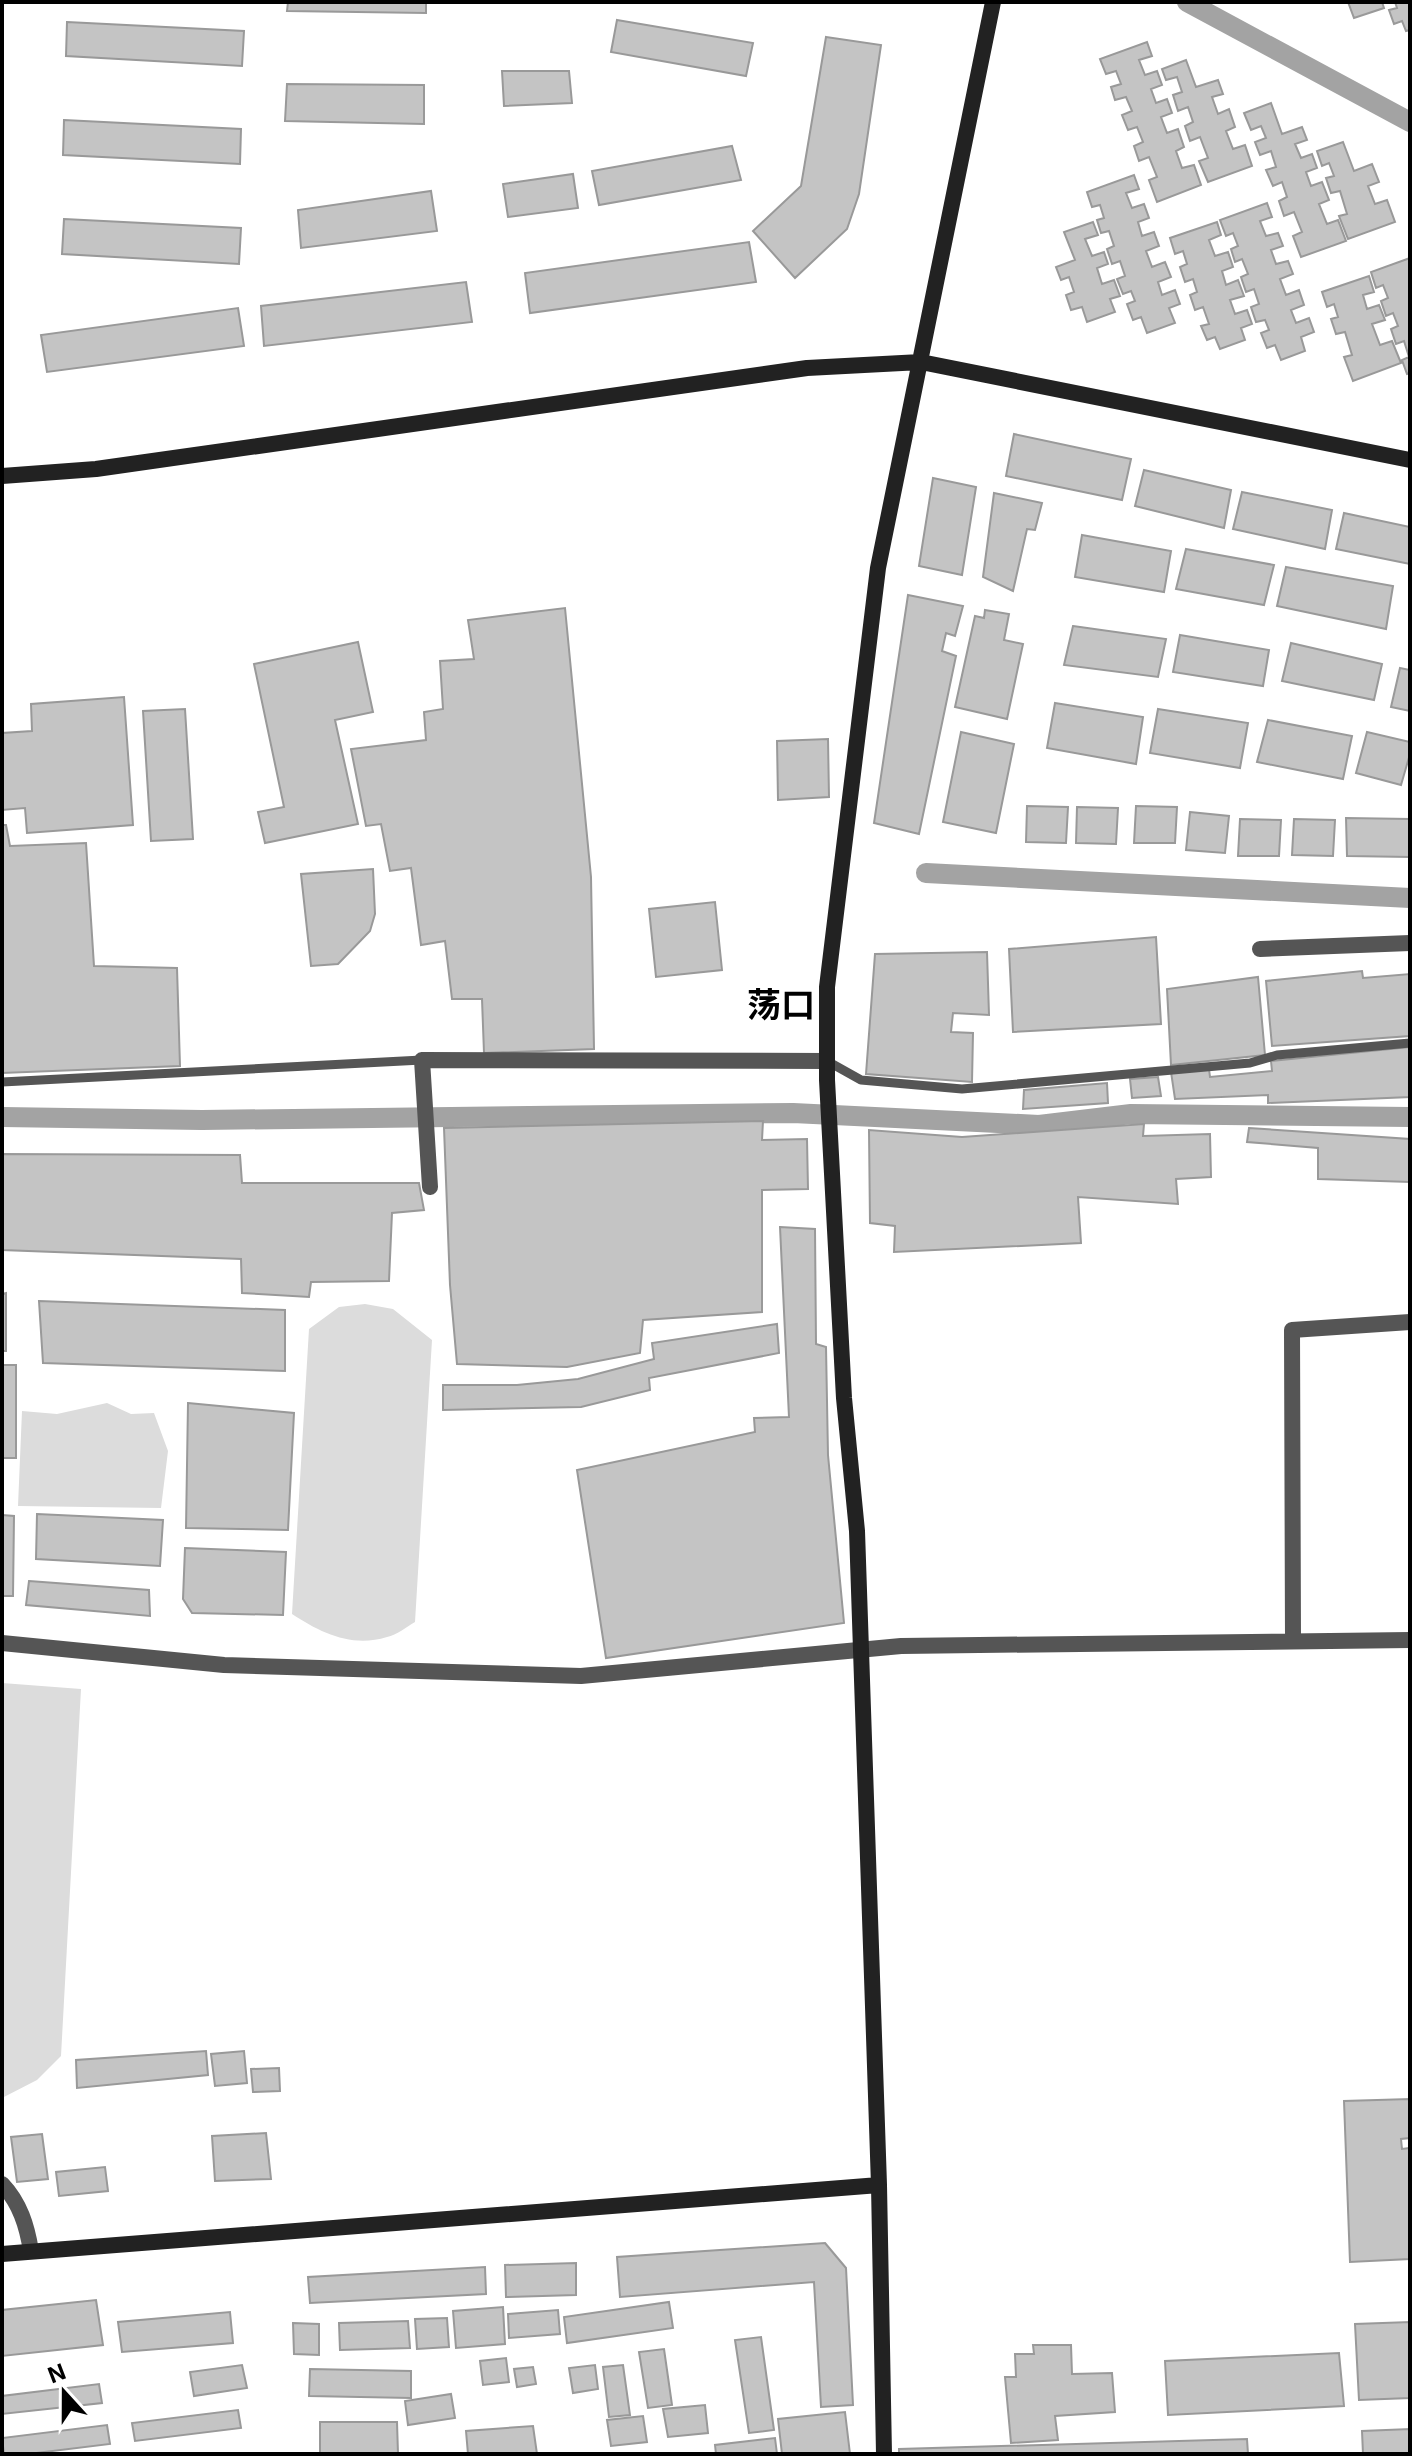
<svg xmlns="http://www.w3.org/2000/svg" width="1412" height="2456" font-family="Inter,'Noto Sans SC',sans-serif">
	<rect width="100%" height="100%" fill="#fff"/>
	<!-- green -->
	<path fill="#dcdcdc" d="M365,1304l28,5 39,31 -17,282c-9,5 -18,13 -28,15 -35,11 -66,-4 -95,-23l17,-285 30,-22z
		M107,1403l24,11 23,-1 14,38 -7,57 -143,-2 4,-95 35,3z
		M2,1683l79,6 -20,367 -24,24 -35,18z"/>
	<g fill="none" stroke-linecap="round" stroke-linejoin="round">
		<!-- canal -->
		<path stroke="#a3a3a3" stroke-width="20" d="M1187,2l223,120
			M926,873l484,25
			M2,1117l200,3 591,-7 246,12 92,-11 279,3"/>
	</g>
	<!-- building -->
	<path fill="#c4c4c4" stroke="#999" stroke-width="2" d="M288,2h138v11l-139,-2z
		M1348,2h34l2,6 -30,10z
		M1395,2h15v28l-4,1 -4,-10 -8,3 -5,-14 8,-2z
		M617,20l136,23 -7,33 -135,-24z
		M67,22l177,9 -2,35 -176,-10z
		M826,37l55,8 -22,149 -12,35 -52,49 -42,-47 48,-45z
		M1147,42l5,14 -13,4 6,15 12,-4 5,14 -11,4 5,14 11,-4 5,14 -11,4 6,16 11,-4 6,18 -8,4 6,17 12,-3 7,20 -44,17 -8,-22 8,-3 -8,-20 -10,4 -5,-15 9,-4 -6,-15 -9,3 -6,-15 10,-4 -6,-14 -11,3 -4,-13 10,-3 -5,-13 -10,3 -6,-15z
		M1186,60l10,27 22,-7 5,14 -11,3 6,17 11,-5 6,18 -9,4 7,18 12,-4 7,21 -44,16 -9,-21 9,-3 -8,-21 -10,4 -5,-15 8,-4 -5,-15 -10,4 -5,-16 9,-3 -5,-15 -11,3 -4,-11z
		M502,71h67l3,32 -68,3z
		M287,84l137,1v39l-139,-3z
		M1271,103l11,31 20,-7 5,13 -12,4 6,14 11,-4 5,14 -11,4 5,14 11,-4 7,18 -10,4 8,20 11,-4 8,21 -45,16 -8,-21 9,-4 -8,-20 -10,4 -5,-15 8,-4 -5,-15 -9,4 -7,-16 10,-3 -5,-16 -11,4 -5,-13 11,-4 -5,-12 -10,4 -7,-17z
		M64,120l177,9 -1,35 -177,-9z
		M1343,142l11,29 18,-7 7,18 -11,4 7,18 12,-4 8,22 -47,17 -9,-23 8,-2 -7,-23 -9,2 -5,-15 8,-2 -5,-13 -7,3 -5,-15z
		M732,146l9,34 -142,25 -7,-34z
		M573,174l5,34 -70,9 -5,-33z
		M1134,175l5,14 -13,4 6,15 12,-4 5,14 -11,4 4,14 12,-4 5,14 -13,5 6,16 13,-5 6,15 -13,5 4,13 13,-5 5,14 -11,4 6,15 -28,10 -6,-16 -8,3 -6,-16 8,-3 -4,-10 -8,3 -6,-15 8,-3 -5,-15 -8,3 -5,-15 7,-3 -5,-15 -8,2 -4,-13 7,-2 -4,-13 -8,2 -5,-15z
		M431,191l6,40 -136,17 -3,-38z
		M1267,203l5,14 -12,4 6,15 12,-3 5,13 -12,4 5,14 12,-3 5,13 -13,5 6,16 13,-5 5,15 -13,5 5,13 13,-5 5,14 -13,5 4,14 -24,9 -6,-15 -8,3 -6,-15 8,-3 -4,-10 -9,2 -5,-15 8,-3 -5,-15 -8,3 -5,-15 7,-3 -6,-15 -7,3 -4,-13 7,-3 -5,-13 -7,3 -6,-16z
		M64,219l177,9 -2,36 -177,-10z
		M1093,222l5,13 -13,4 7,17 12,-4 4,12 -11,4 5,16 12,-4 6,16 -10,3 5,13 -28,10 -5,-15 -11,3 -5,-15 8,-3 -5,-15 -8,3 -5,-13 19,-7 -11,-28z
		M1217,222l4,13 -12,5 6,16 13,-4 5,15 -11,4 4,14 12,-5 6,16 -14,4 5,14 12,-4 5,14 -11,4 4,12 -25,9 -5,-12 -8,3 -6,-14 8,-2 -6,-17 -8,3 -5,-15 7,-3 -4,-13 -8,3 -5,-15 7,-3 -4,-13 -8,3 -5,-16z
		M749,242l7,40 -226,31 -5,-40z
		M1410,258v115l-3,1 -5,-14 7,-3 -5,-16 -8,3 -5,-15 7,-3 -5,-13 -7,3 -5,-15 7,-3 -5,-13 -7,3 -5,-16z
		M1369,276l5,16 -11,3 4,14 12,-4 6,15 -13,4 8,21 12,-4 9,22 -48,18 -9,-24 8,-2 -7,-23 -9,2 -5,-15 7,-2 -4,-13 -7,3 -5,-15z
		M466,282l6,40 -208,24 -3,-40z
		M238,308l6,38 -197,26 -6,-37z
		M1014,434l117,25 -9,41 -116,-24z
		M1144,470l87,20 -7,38 -89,-22z
		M933,478l43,9 -14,88 -43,-9z
		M1242,492l90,18 -7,39 -92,-20z
		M994,493l48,10 -7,27 -8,-1 -14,62 -30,-14z
		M1344,513l66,14v37l-74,-15z
		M1082,535l89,16 -7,41 -89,-15z
		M1186,549l88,16 -10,40 -88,-16z
		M1286,567l107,19 -7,43 -109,-23z
		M908,595l55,11 -8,30 -9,-3 -4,18 14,5 -37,178 -45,-11z
		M565,608l26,269 3,172 -110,4 -2,-54h-30l-7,-58 -24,4 -10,-77 -21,3 -9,-47 -15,2 -15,-77 75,-9 -2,-28 19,-3 -3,-48 34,-2 -6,-39z
		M985,610l24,4 -5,26 19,4 -16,75 -52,-12 20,-91 9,2z
		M1073,626l93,13 -8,38 -94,-12z
		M1180,635l89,15 -6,36 -90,-14z
		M358,642l15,70 -38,8 23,104 -93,19 -7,-31 26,-5 -30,-143z
		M1291,643l91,21 -8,36 -92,-19z
		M1400,668l10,2v41l-19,-4z
		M124,697l9,128 -106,8 -2,-25 -23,2v-77l30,-2 -1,-27z
		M1055,703l88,14 -7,47 -89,-16z
		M185,709l8,130 -42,2 -8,-130z
		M1158,709l90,14 -8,45 -90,-15z
		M1268,720l84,16 -9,43 -86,-17z
		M961,732l53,12 -18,89 -53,-11z
		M1367,732l43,10v12l-9,31 -45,-12z
		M828,739l1,58 -51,3 -1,-59z
		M1027,806l41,1 -2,36 -40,-1z
		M1136,806l41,1 -2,36h-41z
		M1077,807l41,1 -2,36 -40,-1z
		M1190,812l39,4 -4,37 -39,-3z
		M1346,818l64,1v38l-63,-1z
		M1240,819l41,1 -2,36h-41z
		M1294,819l41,1 -2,36 -41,-1z
		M2,825h4l4,21 76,-3 8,123 83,2 3,98 -178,7z
		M373,869l2,45 -5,17 -32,33 -27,2 -10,-92z
		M715,902l7,68 -66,7 -7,-68z
		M1156,937l5,87 -148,8 -4,-83z
		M987,952l2,63 -36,-2 -2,19 22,1 -1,49 -106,-8 9,-120z
		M1362,971l1,7 47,-4v62l-138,10 -6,-65z
		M1258,977l7,78 -94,10 -4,-76z
		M1410,1047v50l-142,6v-8l-93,4 -4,-27 38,-3 1,8 62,-6 -1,-10z
		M1158,1077l3,19 -29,2 -2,-19z
		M1107,1083l1,20 -85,6 1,-19z
		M763,1121l-1,19 45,-1 1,50 -46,1v122l-119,8 -3,33 -73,14 -110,-3 -7,-79 -6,-157z
		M1144,1124l-1,12 67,-2 1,43 -35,2 2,25 -100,-7 3,46 -187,9 1,-26 -25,-3 -1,-93 93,7z
		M1249,1128l161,11v43l-92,-3v-31l-71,-6z
		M2,1154l238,1 2,28h177l5,27 -32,3 -3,68 -78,1 -2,15 -67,-4 -1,-34 -239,-9z
		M780,1227l35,2 1,115 10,3 2,108 16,168 -238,35 -29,-188 178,-38 -1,-14 35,-1z
		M6,1293v58h-4v-57z
		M39,1301l246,9v61l-242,-8z
		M777,1324l2,29 -130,25 1,12 -69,17 -138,3v-25h74l61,-6 76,-20 -2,-16z
		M2,1365h14v93h-14z
		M188,1403l106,10 -6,117 -102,-2z
		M37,1514l126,6 -3,46 -124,-7z
		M2,1515l12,1 -1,80h-11z
		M185,1548l101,4 -3,63 -91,-2 -9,-14z
		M29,1581l120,9 1,26 -124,-11z
		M206,2051l2,24 -131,13 -1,-28z
		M244,2051l3,32 -32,3 -4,-32z
		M279,2068l1,23 -27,1 -2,-23z
		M1410,2099v39l-9,1 1,10 8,-1v111l-60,3 -6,-161z
		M266,2133l5,46 -56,2 -3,-45z
		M42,2134l6,45 -31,3 -6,-45z
		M105,2167l3,24 -49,5 -3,-24z
		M825,2243l21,25 7,137 -32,2 -7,-125 -194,15 -3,-40z
		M576,2263v32l-70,2 -1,-32z
		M485,2267l1,27 -176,9 -2,-26z
		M96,2300l7,45 -101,11v-46z
		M669,2302l4,26 -106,15 -3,-26z
		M503,2307l2,37 -49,4 -3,-37z
		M558,2310l2,24 -51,4 -1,-24z
		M230,2312l3,31 -111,9 -4,-30z
		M447,2318l2,29 -32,2 -2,-30z
		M408,2321l2,27 -70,2 -1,-27z
		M1410,2322v76l-51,2 -4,-76z
		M293,2323l26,1v31l-25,-1z
		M761,2337l13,93 -25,3 -14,-93z
		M1033,2345h38l1,29 40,-1 3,39 -60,4 3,24 -47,3 -6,-66h11l-1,-23h19z
		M664,2349l8,56 -24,3 -9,-56z
		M1339,2353l5,53 -176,9 -3,-54z
		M506,2358l3,24 -26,3 -3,-24z
		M242,2365l5,23 -53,8 -4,-24z
		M595,2365l3,24 -25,4 -4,-25z
		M623,2365l7,50 -21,2 -6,-50z
		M533,2367l3,17 -19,3 -3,-18z
		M310,2369l101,2v27l-102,-2z
		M99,2384l3,19 -100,11v-18z
		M451,2394l4,24 -47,7 -3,-24z
		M705,2405l3,28 -40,4 -5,-28z
		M238,2410l3,18 -106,13 -3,-18z
		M845,2412l5,42h-68l-4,-35z
		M643,2416l4,26 -36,4 -4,-26z
		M320,2422h77l1,32h-78z
		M107,2425l3,19 -82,10h-24l-2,-16z
		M533,2426l4,28h-69l-2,-23z
		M1410,2429v25h-47l-1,-23z
		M775,2438l2,16h-61l-1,-9z
		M1247,2439l1,15h-349v-5z"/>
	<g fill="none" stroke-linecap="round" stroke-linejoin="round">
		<!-- lane -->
		<path stroke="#555" stroke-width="9" d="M827,1061l34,19 101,9 288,-26 27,-8 133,-12
			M2,1082l420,-22"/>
		<!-- street -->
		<path stroke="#555" stroke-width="16" d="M1260,949l150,-6
			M430,1187l-8,-127 405,1
			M1293,1641l-1,-311 118,-8
			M2,1643l222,22 357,11 320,-30 509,-6
			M2,2184c18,19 25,42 29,67"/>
		<!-- secondary -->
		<path stroke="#222" stroke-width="16" d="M2,476l94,-7 711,-101 114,-6 489,98
			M2,2254l877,-69
			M884,2454l-5,-269 -22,-654 -13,-133 -17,-318v-93l51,-419 115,-566"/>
	</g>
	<g text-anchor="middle" stroke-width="6" stroke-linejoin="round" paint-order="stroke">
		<!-- district labels -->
		<g font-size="34" font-weight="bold" fill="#000" stroke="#fff">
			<text x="781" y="1017">荡口</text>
		</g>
	</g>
	<!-- border -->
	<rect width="1412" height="2456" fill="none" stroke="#000000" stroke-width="8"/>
	<!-- north arrow -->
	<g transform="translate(64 2392) rotate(339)" stroke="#ffffff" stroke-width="6" paint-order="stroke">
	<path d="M0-6L14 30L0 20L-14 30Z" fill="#000000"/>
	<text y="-12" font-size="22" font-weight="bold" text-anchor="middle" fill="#000000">N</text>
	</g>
</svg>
